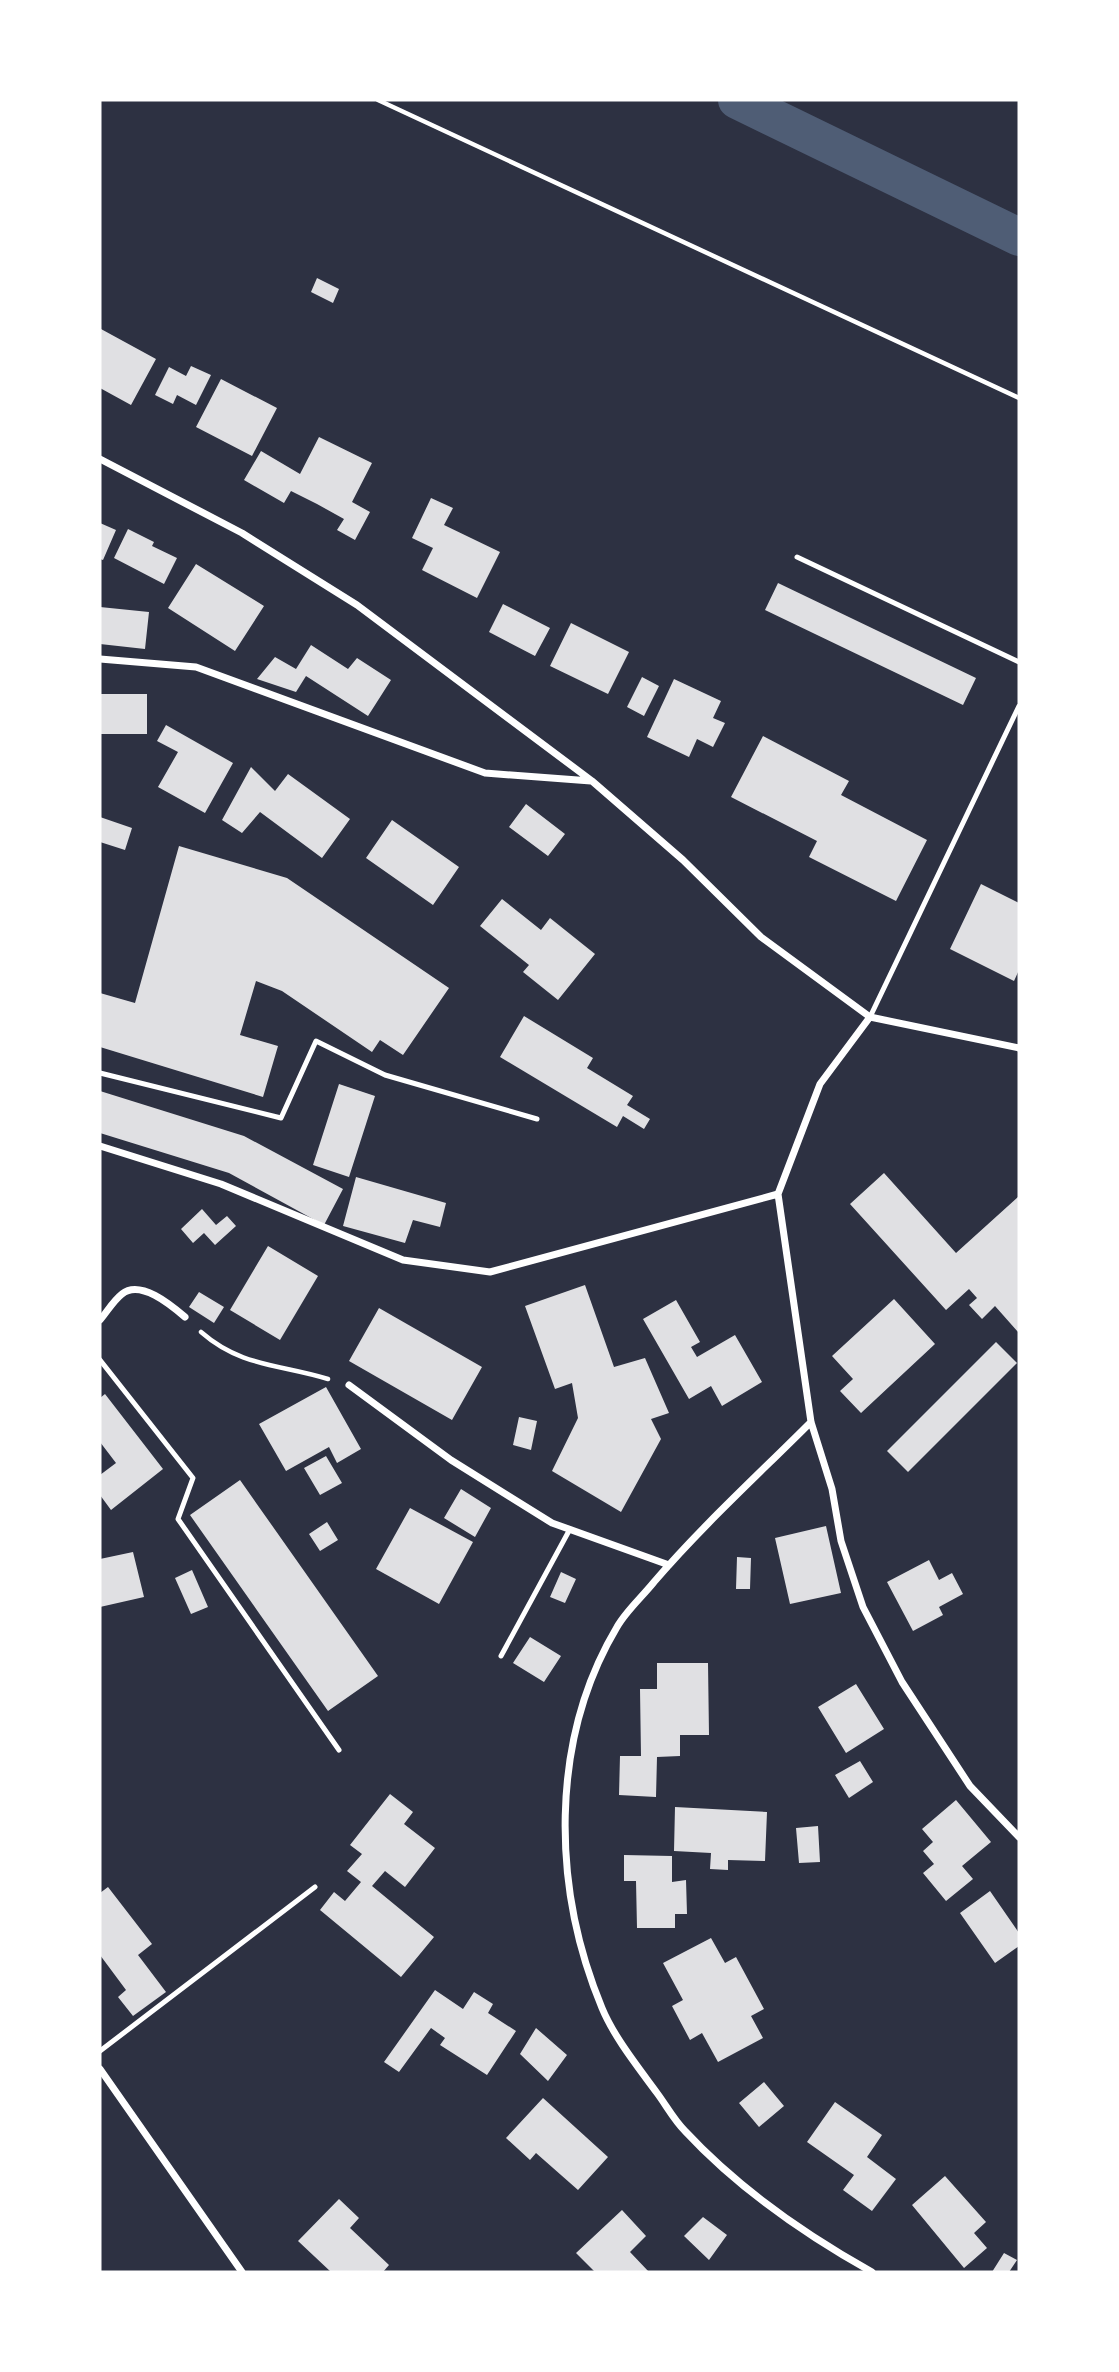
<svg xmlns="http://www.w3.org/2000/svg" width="1119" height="2372" font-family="Montserrat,sans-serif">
	<rect width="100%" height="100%" fill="#2d3142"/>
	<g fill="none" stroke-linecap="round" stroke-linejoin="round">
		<!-- canal -->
		<path stroke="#4f5d75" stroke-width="38" d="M737,100l282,137"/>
	</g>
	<!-- building -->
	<path fill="#e0e0e3" d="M317,278l22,11 -6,14 -22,-11z
		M101,329l55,30 -25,46 -31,-17z
		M191,366l20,9 -15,30 -19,-10 -4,9 -18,-9 14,-28 17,9z
		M221,379l56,29 -25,48 -56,-29z
		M319,437l53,26 -20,39 18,10 -15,28 -18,-10 7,-11 -27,-15 -26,-13 -7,12 -40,-23 17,-29 39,23z
		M431,498l22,10 -9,17 56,27 -23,46 -55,-28 11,-22 -21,-10z
		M100,523l16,7 -13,30 -3,-1z
		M128,529l26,13 -2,4 25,12 -13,26 -50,-26z
		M196,564l68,42 -29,45 -67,-43z
		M778,583l198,95 -13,27 -198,-95z
		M503,604l47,24 -15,28 -46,-24z
		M100,607l49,5 -4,37 -45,-5z
		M571,623l58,29 -21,42 -58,-28z
		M311,645l37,24 9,-11 34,22 -23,36 -62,-40 -10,16 -39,-13 18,-22 21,12z
		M642,677l17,9 -15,30 -17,-9z
		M674,679l47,22 -8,17 12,5 -12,24 -16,-8 -8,18 -42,-20z
		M100,694h47v40h-47z
		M166,725l67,38 -28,50 -47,-26 20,-35 -21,-11z
		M763,736l86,45 -8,14 86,45 -31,61 -87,-44 8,-16 -86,-44z
		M251,767l24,24 13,-17 62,45 -28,39 -62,-46 -18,21 -20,-13z
		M526,804l39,30 -17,22 -39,-29z
		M100,817l32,11 -7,22 -25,-8z
		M392,820l67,47 -26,38 -67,-47z
		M179,846l108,32 162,110 -46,67 -23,-15 -8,12 -90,-61 -26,-10 -16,54 38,11 -15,51 -163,-50v-54l35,10z
		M981,884l38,19v67l-5,11 -64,-32z
		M502,899l39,31 9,-12 45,36 -37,46 -35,-28 6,-7 -49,-39z
		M524,1016l69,42 -6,10 46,28 -6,9 23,14 -6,10 -21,-13 -6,11 -117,-70z
		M339,1084l36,12 -26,81 -36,-12z
		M100,1091l144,45 99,53 -19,36 -95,-52 -129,-40z
		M884,1173l72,80 63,-57v137l-24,-27 -13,13 -13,-14 8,-7 -8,-9 -23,21 -96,-106z
		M356,1177l90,26 -6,24 -27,-7 -8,23 -62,-17z
		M202,1209l14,16 11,-9 9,10 -21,19 -11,-12 -11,10 -12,-14z
		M268,1246l50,30 -38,64 -50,-30z
		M585,1285l29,82 31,-9 24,55 -18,6 10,20 -40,73 -69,-41 26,-53 -6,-35 -17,6 -30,-83z
		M199,1292l25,15 -10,16 -25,-16z
		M894,1299l41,45 -74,69 -21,-22 13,-12 -21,-23z
		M676,1300l24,42 -9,5 6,10 38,-22 27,47 -40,24 -11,-20 -22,13 -46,-80z
		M379,1308l103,59 -30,53 -103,-59z
		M996,1342l21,21 -109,109 -21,-21z
		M326,1387l35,62 -24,14 -8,-16 -43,24 -27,-47z
		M105,1394l58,75 -52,41 -11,-15v-20l16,-12 -16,-21v-44z
		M519,1417l18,4 -6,29 -18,-5z
		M326,1456l16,27 -22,12 -16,-27z
		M240,1480l138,196 -50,35 -138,-196z
		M461,1489l30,19 -16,29 -31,-19z
		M410,1508l63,34 -34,62 -63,-35z
		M327,1522l11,18 -18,11 -11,-17z
		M826,1526l15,67 -51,11 -15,-66z
		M133,1552l11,45 -44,10v-48z
		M737,1557l14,1 -1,31h-14z
		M929,1560l10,20 13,-7 11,21 -24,13 4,8 -30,16 -26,-49z
		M192,1570l16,37 -17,7 -16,-36z
		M561,1572l15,7 -11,24 -15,-6z
		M530,1637l31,19 -17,26 -31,-19z
		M657,1663h51l1,72h-29v21l-23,1 -1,40 -37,-2 1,-39h21l-1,-67h17z
		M856,1684l28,45 -38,24 -28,-46z
		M860,1761l13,21 -24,16 -14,-23z
		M390,1794l23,18 -9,12 31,24 -30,39 -20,-16 -13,15 62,51 -33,40 -81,-67 14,-18 11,9 16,-19 -14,-11 15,-17 -12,-9z
		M956,1800l35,42 -29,24 11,13 -27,22 -23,-28 11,-9 -11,-13 10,-9 -11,-13z
		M675,1807l92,5 -2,49 -37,-1v10l-18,-1 1,-16 -37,-2z
		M818,1826l2,36 -21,1 -3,-35z
		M624,1855l48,1v26l14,-2 1,34h-12v14h-38l-1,-47h-12z
		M108,1887l44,57 -14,11 28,37 -33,24 -15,-19 8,-7 -26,-35v-62z
		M990,1891l29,42v13l-24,17 -35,-50z
		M711,1938l14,25 11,-6 28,52 -13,7 12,22 -45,24 -16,-29 -12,7 -18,-34 11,-6 -20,-37z
		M435,1990l28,19 11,-17 19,12 -5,9 28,18 -29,44 -47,-30 5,-7 -14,-10 -32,44 -15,-10z
		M536,2028l31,27 -19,26 -28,-27z
		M764,2082l20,24 -25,21 -20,-24z
		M543,2098l65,59 -30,33 -42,-37 -6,7 -24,-22z
		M835,2102l47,33 -15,22 29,22 -24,32 -29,-21 11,-15 -47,-33z
		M945,2176l41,46 -12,11 13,15 -23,20 -52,-63z
		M339,2199l20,19 -9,10 39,37 -6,7h-52l-33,-31z
		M622,2210l24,26 -16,16 19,20h-54l-19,-19z
		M703,2217l24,18 -18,25 -25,-24z
		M1004,2253l13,7 -8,12h-17z"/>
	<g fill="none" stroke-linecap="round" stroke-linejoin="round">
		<!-- path -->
		<path stroke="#fff" stroke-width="4.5" d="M378,100l641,298
			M201,1332c40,35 78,32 127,47"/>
		<!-- service -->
		<path stroke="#fff" stroke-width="5" d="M797,557l222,105
			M870,1017l149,-311
			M100,1073l181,45 35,-77 69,34 152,44
			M100,1360l93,118 -15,41 161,231
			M501,1656l69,-127
			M100,2051l215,-164"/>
		<!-- minor -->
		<path stroke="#fff" stroke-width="7" d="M100,459l142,74 115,72 235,176 91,79 78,77 109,80 149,31
			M100,659l96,8 289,106 106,8
			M870,1017l-50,67 -42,110 33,228 21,67 9,52 22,66 39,75 68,104 49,51
			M100,1146l121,38 182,76 87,12 288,-78
			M100,1320c7,-8 13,-19 22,-26 18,-15 49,11 63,23
			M349,1385l102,75 101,63 117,42
			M811,1422c-53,53 -109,104 -157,160 -12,15 -28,29 -37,45 -68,114 -65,261 -15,381 12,29 36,59 55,85 9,12 17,27 28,38 52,56 121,104 187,141
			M100,2069l142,203"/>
	</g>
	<!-- border -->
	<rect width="1119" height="2372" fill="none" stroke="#ffffff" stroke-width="203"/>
</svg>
